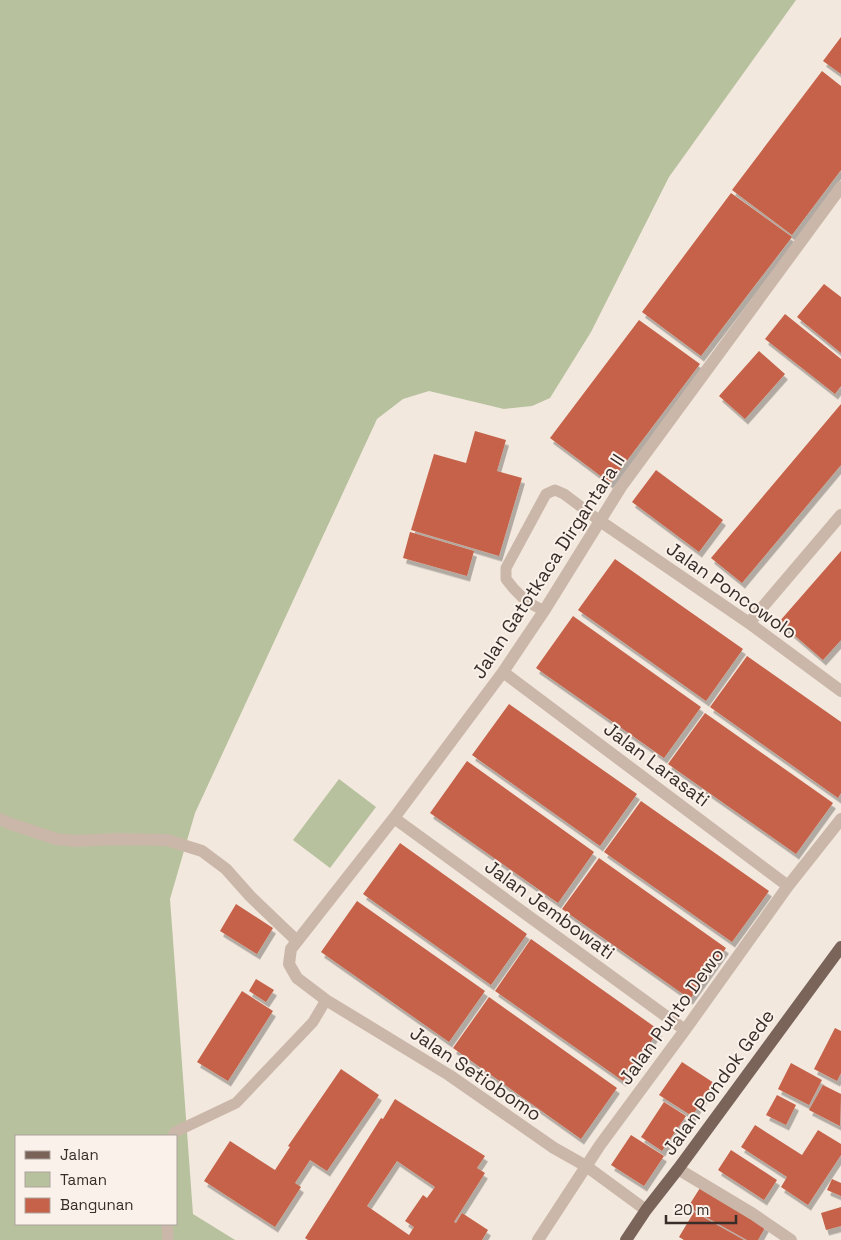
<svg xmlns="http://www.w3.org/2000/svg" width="841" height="1240" font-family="'Space Grotesk',sans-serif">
	<defs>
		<filter id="shadow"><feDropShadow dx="3" dy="5.5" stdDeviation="0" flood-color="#0004"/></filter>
	</defs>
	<rect width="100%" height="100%" fill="#f2e8de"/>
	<!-- green -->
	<path fill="#b7c19d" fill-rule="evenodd" d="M0,0h796l-127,177 -78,155 -41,66 -18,8 -28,3 -75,-18 -26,8 -26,20 -182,394 -25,86 23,315 42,26h-235zM16,1136h160v88h-160z
		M339,779l37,28 -46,61 -37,-28z"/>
	<!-- building -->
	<path fill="#c56249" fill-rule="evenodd" filter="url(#shadow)" d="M841,37v37l-18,-13z
		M822,71l19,15v84l-49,65 -60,-45z
		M731,193l61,44 -91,119 -59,-44z
		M824,284l17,13v56l-44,-36z
		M785,314l56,45v27l-6,8 -70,-55z
		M639,320l61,44 -90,119 -60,-45z
		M759,351l26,23 -40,45 -26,-23z
		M841,404v61l-99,118 -31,-25z
		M475,431l31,9 -9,31 25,7 -23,78 -88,-26 23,-76 32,9z
		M656,470l67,50 -24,32 -67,-50z
		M410,532l64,19 -7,25 -64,-18z
		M841,551v89l-18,20 -44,-38z
		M615,559l128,90 -37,52 -128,-91z
		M573,616l128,91 -37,51 -128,-90z
		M747,656l94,66v71l-3,5 -128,-91z
		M509,704l128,90 -37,52 -128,-91z
		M705,713l128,90 -37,51 -128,-90z
		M467,761l127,91 -36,51 -128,-90z
		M641,801l128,90 -37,51 -128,-90z
		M400,843l127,91 -36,51 -128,-91z
		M599,858l127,90 -36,51 -128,-90z
		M357,901l128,90 -36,51 -128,-90z
		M236,904l37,24 -16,26 -37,-23z
		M531,939l128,91 -36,51 -128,-90z
		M256,979l18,11 -8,12 -17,-11z
		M242,991l31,20 -45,70 -31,-19z
		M489,997l128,91 -36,51 -128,-91z
		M835,1028l6,3v42l-4,8 -23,-12z
		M682,1062l32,21 -22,33 -33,-21z
		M791,1063l31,17 -13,25 -31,-16z
		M341,1069l38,26 -52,76 -17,-11 -15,23 6,4 -26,40 -71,-46 26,-40 45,29 15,-23 -2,-1z
		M823,1085l18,9 -1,32 -31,-16z
		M777,1095l19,10 -10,20 -20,-10z
		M395,1099l90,57 -8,12 8,5 -31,49 2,1 6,-10 26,17 -6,10h-174l-3,-2 76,-120 2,1zM397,1161l38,26 -8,11 -4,-3 -18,26 9,6 -5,8 -42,-29z
		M664,1102l22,14 -24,35 -21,-14z
		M755,1125l47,30 16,-25 23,14v11l-33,50 -27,-18 6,-10 -46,-30z
		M631,1135l33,21 -20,30 -33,-21z
		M731,1150l46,30 -13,20 -46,-30z
		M832,1179l9,4v13l-14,-6z
		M700,1188l66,38 -8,14h-11l-59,-33z
		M841,1207v19l-15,4 -5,-17z
		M694,1212l50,28h-60l-5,-3z"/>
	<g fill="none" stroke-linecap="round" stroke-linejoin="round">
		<!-- service -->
		<path stroke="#cbb7a9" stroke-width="11" d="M544,611l-18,-10 -12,-12 -8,-10v-11l40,-74 9,-4 9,4 36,27
			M173,1136l2,-4 61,-29 77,-81 13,-22
			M167,1224l1,16"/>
		<!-- pedestrian -->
		<path stroke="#cbb7a9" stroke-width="12" d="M0,819l11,5 45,15 21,2 39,-2 51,1 35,11 24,18 24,27 47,45"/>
		<!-- minor -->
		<path stroke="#cbb7a9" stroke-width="12" d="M600,521l149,102 92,68
			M749,623l92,-108
			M503,672l285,214
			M394,818l291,212
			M678,1169l75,45 38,26
			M646,1210l-60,-44 -32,-18 -105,-73 -123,-75 -29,-22 -8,-14 2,-15 103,-131 109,-146 41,-61 77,-124 220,-300
			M538,1240l62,-95 85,-115 103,-144 53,-67"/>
		<!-- primary -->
		<path stroke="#7a645a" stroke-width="12" d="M626,1240l20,-30 32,-41 163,-222"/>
	</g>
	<g text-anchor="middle" stroke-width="4" stroke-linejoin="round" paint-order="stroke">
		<!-- street labels -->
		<g font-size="19" fill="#382d29" stroke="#faf2ea">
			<text transform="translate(548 566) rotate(-57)" y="7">Jalan Gatotkaca Dirgantara II</text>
			<text transform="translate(732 590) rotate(35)" y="7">Jalan Poncowolo</text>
			<text transform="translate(657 764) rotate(37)" y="7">Jalan Larasati</text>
			<text transform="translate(550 909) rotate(36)" y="7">Jalan Jembowati</text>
			<text transform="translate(671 1016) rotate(-54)" y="7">Jalan Punto Dewo</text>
			<text transform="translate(476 1073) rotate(34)" y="7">Jalan Setiobomo</text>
			<text transform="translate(718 1082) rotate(-54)" y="7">Jalan Pondok Gede</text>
		</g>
	</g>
	<!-- legend -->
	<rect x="15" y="1135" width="162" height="90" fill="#faf2ea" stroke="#aca39d"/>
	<rect x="25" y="1151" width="25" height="8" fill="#7a645a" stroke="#aca39d"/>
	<text x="60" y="1160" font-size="15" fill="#382d29">Jalan</text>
	<rect x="25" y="1172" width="25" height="15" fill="#b7c19d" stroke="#aca39d"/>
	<text x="60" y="1185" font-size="15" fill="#382d29">Taman</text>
	<rect x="25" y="1198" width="25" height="15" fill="#c56249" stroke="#aca39d"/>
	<text x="60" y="1210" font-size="15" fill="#382d29">Bangunan</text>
	<!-- scale -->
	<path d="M666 1215v8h70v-8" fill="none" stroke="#382d29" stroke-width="2.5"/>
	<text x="674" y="1215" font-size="15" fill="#382d29" stroke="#faf2ea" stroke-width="4" paint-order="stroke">20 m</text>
</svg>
